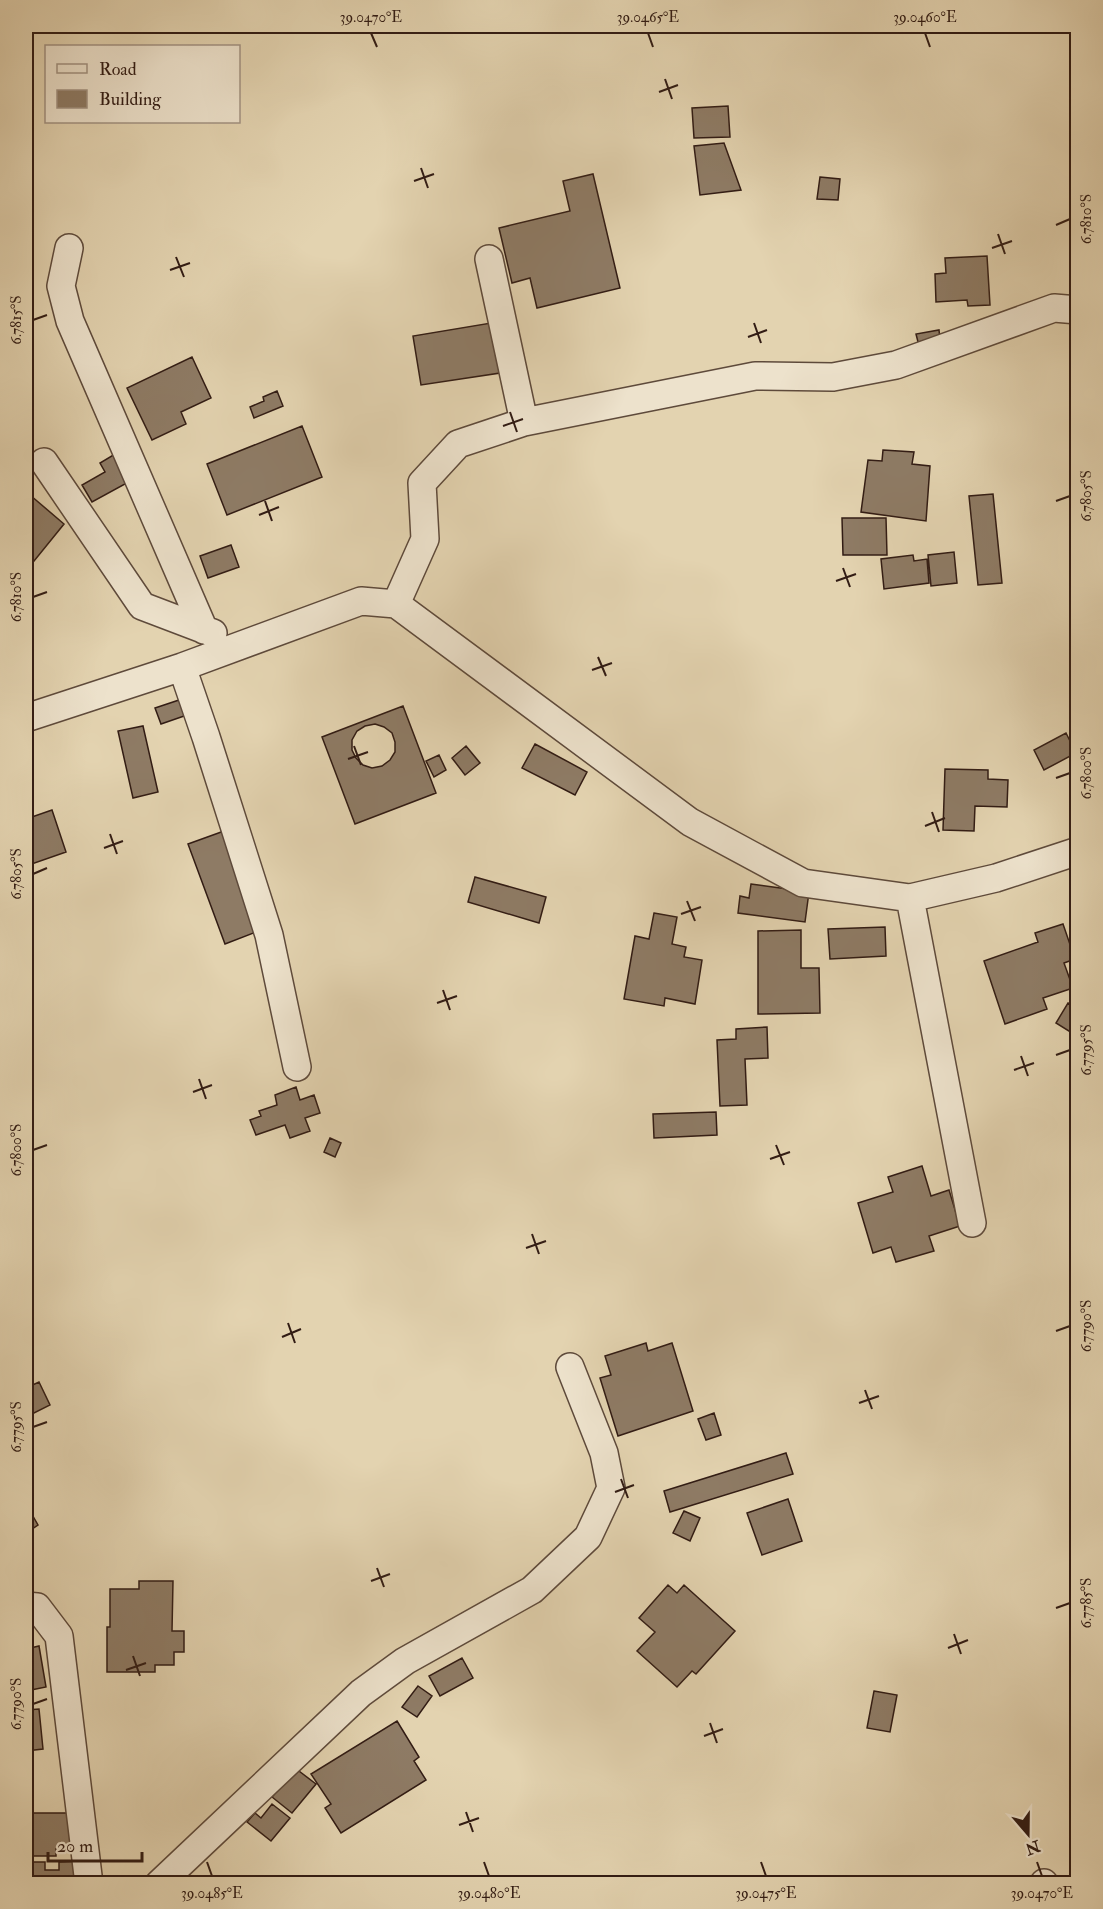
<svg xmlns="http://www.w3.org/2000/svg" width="1103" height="1909" font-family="'IM FELL Double Pica',serif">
	<rect width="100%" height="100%" fill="#e3d3b0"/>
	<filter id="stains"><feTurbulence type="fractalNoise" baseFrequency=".00333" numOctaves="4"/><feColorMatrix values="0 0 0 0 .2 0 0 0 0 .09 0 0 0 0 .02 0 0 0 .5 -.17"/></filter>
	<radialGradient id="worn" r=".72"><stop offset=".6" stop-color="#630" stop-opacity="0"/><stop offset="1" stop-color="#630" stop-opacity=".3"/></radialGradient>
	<!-- building -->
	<path fill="#8e7b65" stroke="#321c14" stroke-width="1.5" fill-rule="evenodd" d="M728,106l2,31 -36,1 -2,-30z
		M724,143l17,47 -41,5 -6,-49z
		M593,174l27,114 -83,20 -7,-30 -18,5 -13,-55 71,-17 -7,-30z
		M820,177l20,2 -2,21 -21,-1z
		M987,256l3,49 -22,1 -1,-6 -31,2 -1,-28 11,-1 -1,-15z
		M491,323l9,50 -79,12 -8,-49z
		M939,330l1,9 -22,3 -2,-8z
		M192,357l19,41 -30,14 5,12 -34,16 -25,-52z
		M277,391l6,15 -29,12 -4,-11 14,-6 -1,-4z
		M302,426l20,51 -95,38 -20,-51z
		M883,450l31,2 -2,12 18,2 -4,55 -65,-9 7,-52 14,1z
		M120,451l16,27 -44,24 -10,-17 23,-13 -5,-9z
		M993,494l9,89 -24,2 -9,-89z
		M30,495l34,29 -38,47v-71z
		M842,518h44l1,37h-44z
		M231,545l8,22 -31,11 -8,-22z
		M954,552l3,31 -26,3 -3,-31z
		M913,555l1,6 13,-2 2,24 -45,6 -3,-30z
		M182,699l5,16 -26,9 -6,-16z
		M403,706l33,87 -81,31 -33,-87zM375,724l9,3 8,6 3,9v10l-5,8 -8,6 -10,2 -9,-3 -7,-7 -4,-8v-10l5,-9 8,-5z
		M143,726l15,66 -25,6 -15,-67z
		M1066,733l10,20 -32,17 -10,-20z
		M535,744l52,28 -12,23 -53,-27z
		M466,746l14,17 -15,12 -13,-17z
		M439,755l7,15 -12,7 -8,-16z
		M945,769l43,1v9l20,1 -1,27 -32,-1 -1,25 -31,-1z
		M52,810l14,42 -40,14v-47z
		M224,831l37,99 -36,14 -37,-100z
		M475,877l71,20 -7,26 -71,-21z
		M751,884l58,8 -4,30 -67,-9 2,-17 9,2z
		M654,913l23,4 -5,27 14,3 -2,10 18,3 -7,44 -30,-6 -1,8 -40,-7 11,-63 14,3z
		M1063,924l12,35 -11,4 9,25 -30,10 4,11 -42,15 -21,-63 54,-19 -3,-9z
		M885,927l1,29 -56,3 -2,-30z
		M801,930v38h18l1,45 -62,1v-83z
		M1068,1003l10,6v15l-6,9 -16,-10z
		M767,1027l1,31 -23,1 2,46 -27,1 -3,-66 19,-1v-10z
		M296,1087l4,13 14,-5 6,18 -15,5 5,13 -20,7 -5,-13 -29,10 -6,-15 11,-4 -2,-5 18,-6 -2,-10z
		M716,1112l1,23 -63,3 -1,-24z
		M330,1138l11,5 -6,14 -11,-5z
		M922,1166l9,30 18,-6 11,36 -31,10 5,15 -38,11 -5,-15 -18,6 -15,-50 35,-11 -5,-15z
		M646,1343l2,8 24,-8 21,68 -75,25 -18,-58 11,-3 -6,-19z
		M39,1382l11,23 -24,12v-29z
		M714,1413l7,22 -15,5 -8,-21z
		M786,1453l7,21 -123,38 -6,-21z
		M788,1499l14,42 -40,14 -15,-42z
		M26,1504l12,21 -12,8z
		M684,1511l16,7 -10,23 -17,-8z
		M139,1581h34l-1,50h12v21h-10v13h-19v7h-48v-45h3v-38h29z
		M668,1585l9,8 7,-8 51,46 -39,43 -4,-3 -15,16 -40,-36 18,-19 -16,-14z
		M39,1646l7,41 -20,4v-42z
		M462,1658l11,20 -33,18 -11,-20z
		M418,1686l14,10 -15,21 -15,-10z
		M874,1691l23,4 -7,37 -23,-4z
		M39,1709l4,40 -17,2v-41z
		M397,1721l22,36 -5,4 12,19 -85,53 -16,-25 6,-4 -20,-30z
		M295,1768l21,16 -24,29 -20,-16z
		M272,1804l18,14 -19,23 -24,-19 8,-9 6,5z
		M26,1813h47v36h-17v7h-30z
		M82,1861v23h-56v-22h19v8h14v-8z"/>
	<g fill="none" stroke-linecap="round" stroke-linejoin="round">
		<defs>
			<path id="street" d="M69,248l-8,38 9,35 134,309
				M489,259l35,163
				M44,462l98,144 71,27
				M396,604l29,-65 -3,-56 36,-39 66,-22 231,-46 78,1 63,-12 158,-57 24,2
				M182,667l24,70 63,198 28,132
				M26,718l156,-51 179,-66 35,3 294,218 113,61 107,15 86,-20 82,-27
				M910,898l62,325
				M26,1606l11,1 22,29 30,248
				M1044,1883v1
				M159,1884l202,-191 44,-32 127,-71 56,-53 23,-49 -7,-35 -34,-86"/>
		</defs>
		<!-- street casing -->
		<use href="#street" stroke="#5e4a3b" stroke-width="30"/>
		<!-- street -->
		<use href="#street" stroke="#ede2cc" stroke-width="27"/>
	</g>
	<!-- ticks -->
	<path fill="none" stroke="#321c14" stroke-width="2" d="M371,33l6,14M648,33l5,14M925,33l5,14M665,79l7,20M659,92l19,-7M421,168l7,20M414,181l20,-7M1056,225l14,-6M998,234l7,20M992,248l20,-7M176,257l8,20M170,270l20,-7M33,320l14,-5M754,323l7,20M748,337l19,-7M510,412l7,20M503,426l20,-7M265,501l7,20M1056,501l14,-5M259,515l20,-8M843,568l7,19M836,581l20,-7M33,597l14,-5M598,657l8,19M592,670l20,-7M354,746l7,19M348,759l20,-7M1056,778l14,-5M932,812l7,20M925,826l20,-8M110,834l7,20M104,848l19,-7M33,874l14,-6M687,901l8,20M681,914l20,-7M443,990l7,20M437,1003l20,-7M1056,1055l14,-5M1021,1056l7,20M1014,1070l20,-7M199,1079l7,20M193,1092l19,-7M776,1145l8,20M33,1150l14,-5M770,1159l20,-7M532,1234l7,20M526,1248l20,-7M288,1323l7,20M1056,1331l14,-5M282,1337l19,-8M865,1390l7,19M859,1403l20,-7M33,1427l14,-5M621,1479l7,19M615,1492l19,-7M377,1568l7,19M371,1581l19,-7M1056,1608l14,-5M954,1634l7,20M948,1648l20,-8M133,1656l7,20M126,1670l20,-7M33,1704l14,-5M710,1723l7,20M704,1736l19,-7M466,1812l7,20M459,1825l20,-7M207,1862l5,14M484,1862l5,14M761,1862l5,14M1037,1862l5,14"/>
	<!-- margin -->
	<rect width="1103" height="1909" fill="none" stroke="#e3d3b0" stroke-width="66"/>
	<!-- legend -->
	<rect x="45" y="45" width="195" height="78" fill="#ede2cc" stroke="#a29382" stroke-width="1.5"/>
	<rect x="57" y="64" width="30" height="9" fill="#ede2cc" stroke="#a29382" stroke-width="1.5"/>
	<text x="99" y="75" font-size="18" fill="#321c14">Road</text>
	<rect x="57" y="90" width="30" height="18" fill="#8e7b65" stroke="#a29382" stroke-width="1.5"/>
	<text x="99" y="105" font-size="18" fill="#321c14">Building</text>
	<!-- north arrow -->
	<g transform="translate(1028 1834) rotate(160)" stroke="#ede2cc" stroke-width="4.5" paint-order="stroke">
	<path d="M0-4.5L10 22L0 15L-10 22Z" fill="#321c14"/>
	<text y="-9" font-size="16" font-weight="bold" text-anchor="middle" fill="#321c14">N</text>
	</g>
	<!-- scale -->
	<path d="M48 1852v9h94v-9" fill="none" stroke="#321c14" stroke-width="3"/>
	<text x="57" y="1852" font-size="18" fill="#321c14" stroke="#ede2cc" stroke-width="4.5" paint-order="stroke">20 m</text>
	<rect x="33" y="33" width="1037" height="1843" fill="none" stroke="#321c14" stroke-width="2"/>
	<g font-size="15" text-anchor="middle" fill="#321c14">
		<text x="371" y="22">39.0470°E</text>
		<text x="648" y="22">39.0465°E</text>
		<text x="925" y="22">39.0460°E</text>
		<text transform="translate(1086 219) rotate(-90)" y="5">6.7810°S</text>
		<text transform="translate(16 320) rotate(-90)" y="5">6.7815°S</text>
		<text transform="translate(1086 496) rotate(-90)" y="5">6.7805°S</text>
		<text transform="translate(16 597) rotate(-90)" y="5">6.7810°S</text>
		<text transform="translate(1086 773) rotate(-90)" y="5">6.7800°S</text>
		<text transform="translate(16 874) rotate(-90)" y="5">6.7805°S</text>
		<text transform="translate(1086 1050) rotate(-90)" y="5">6.7795°S</text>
		<text transform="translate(16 1150) rotate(-90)" y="5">6.7800°S</text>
		<text transform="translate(1086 1326) rotate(-90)" y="5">6.7790°S</text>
		<text transform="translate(16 1427) rotate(-90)" y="5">6.7795°S</text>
		<text transform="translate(1086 1603) rotate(-90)" y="5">6.7785°S</text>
		<text transform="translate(16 1704) rotate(-90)" y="5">6.7790°S</text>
		<text x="212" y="1898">39.0485°E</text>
		<text x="489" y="1898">39.0480°E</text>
		<text x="766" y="1898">39.0475°E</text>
		<text x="1042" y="1898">39.0470°E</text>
	</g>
	<rect width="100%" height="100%" filter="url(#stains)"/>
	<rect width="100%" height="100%" fill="url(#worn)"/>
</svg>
